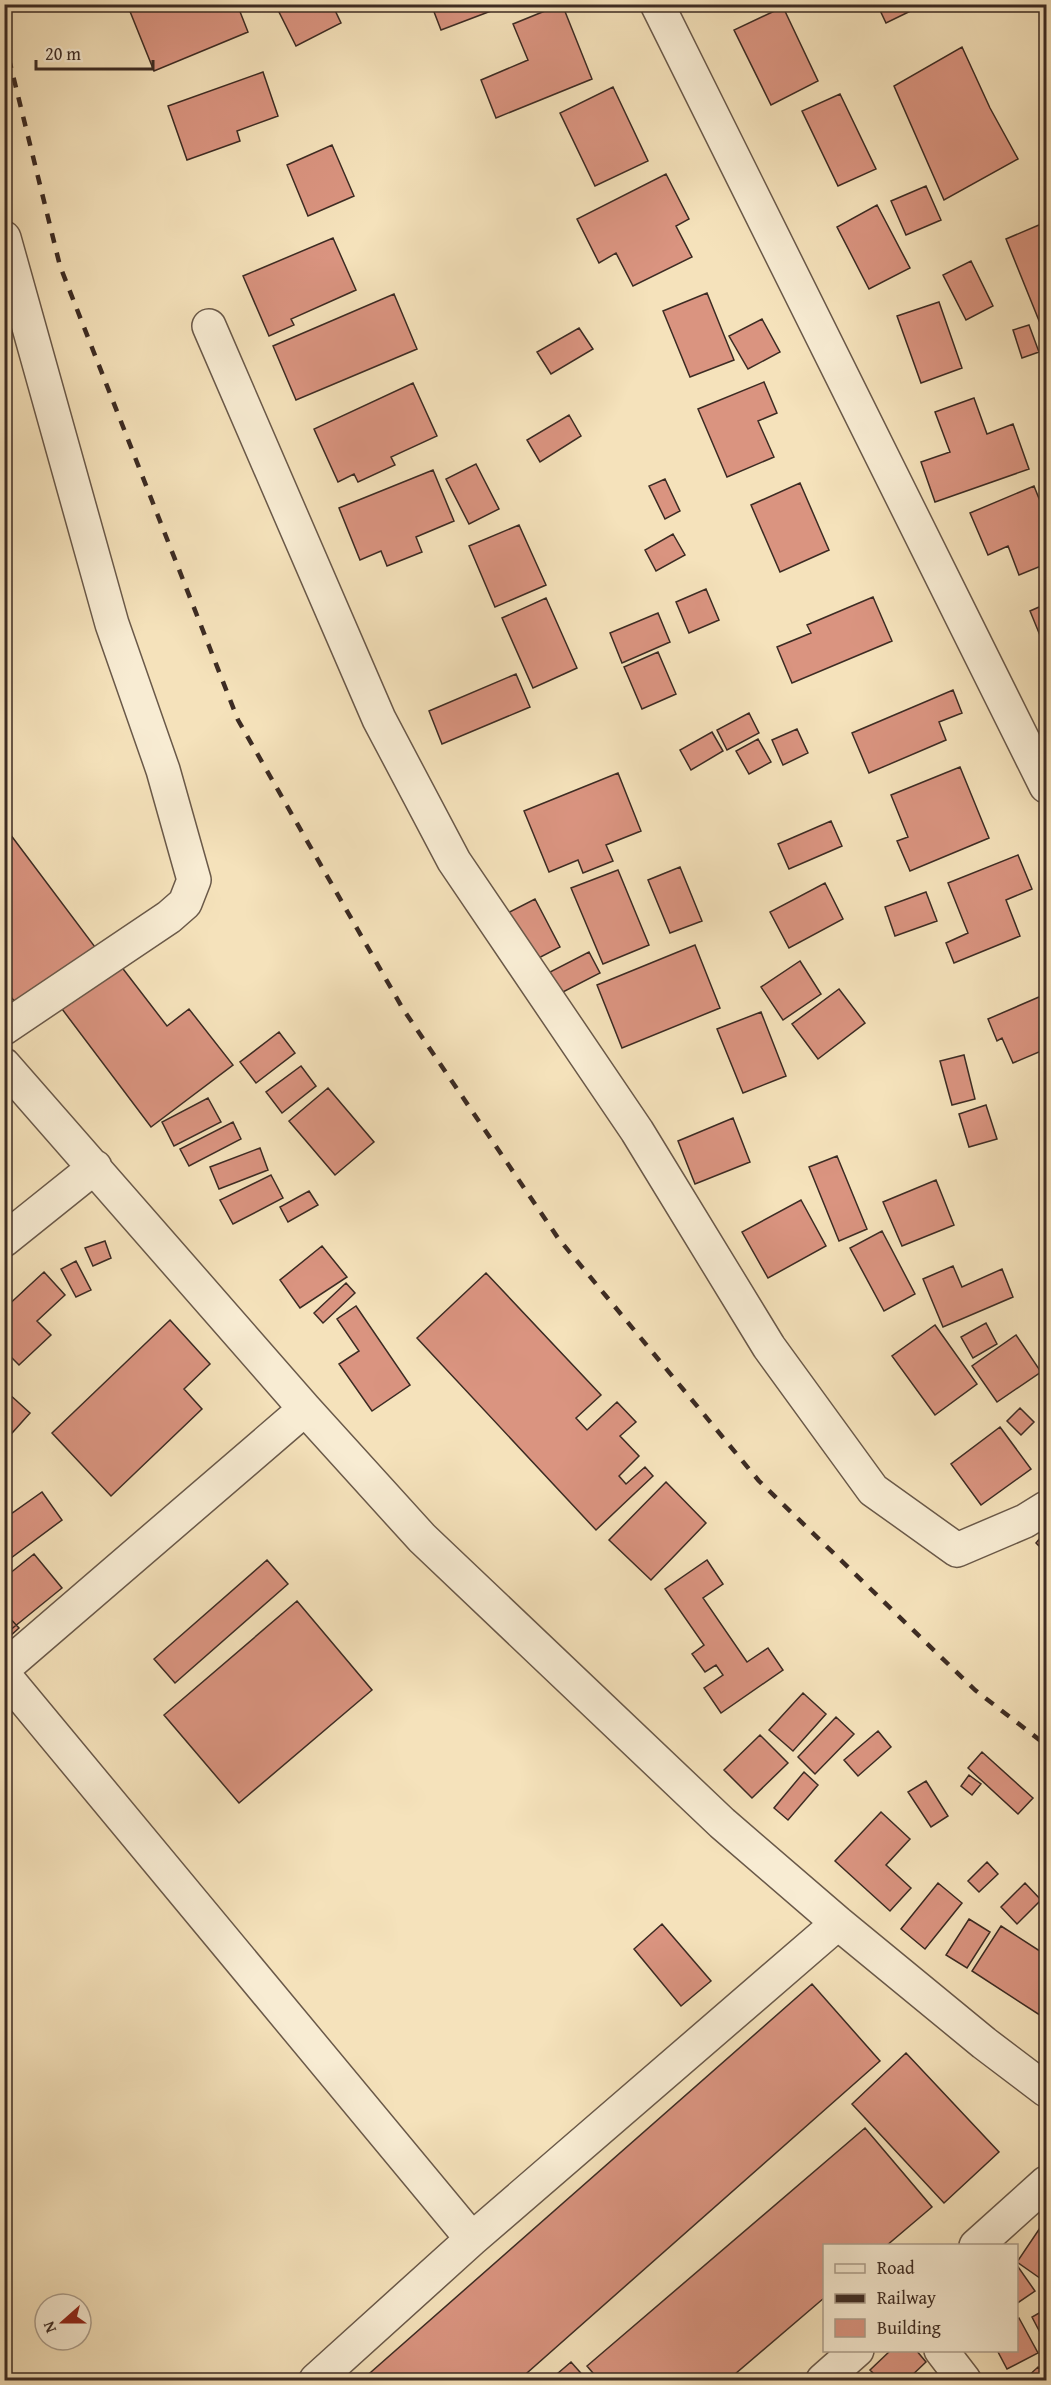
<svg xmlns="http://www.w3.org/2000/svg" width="1051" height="2385" font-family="'Gentium Book Plus',serif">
	<rect width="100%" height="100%" fill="#f5e2bb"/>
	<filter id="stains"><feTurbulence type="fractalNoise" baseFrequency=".00333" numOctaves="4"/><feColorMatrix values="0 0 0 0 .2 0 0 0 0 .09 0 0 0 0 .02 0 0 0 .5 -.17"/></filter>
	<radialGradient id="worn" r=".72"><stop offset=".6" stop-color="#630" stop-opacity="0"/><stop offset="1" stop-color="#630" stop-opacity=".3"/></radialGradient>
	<!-- building -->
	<path fill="#da9480" stroke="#3c2b23" stroke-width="1.5" d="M127,4h110l11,28 -94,39z
		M285,4h47l9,19 -45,23 -19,-38z
		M431,4h58l2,7 -50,19z
		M562,4l30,75 -96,39 -15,-38 47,-20 -15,-36z
		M877,4h48l-39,19z
		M783,7l35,74 -47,24 -37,-75z
		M962,47l28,61 28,51 -74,41 -50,-114z
		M263,72l15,44 -41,15 3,10 -53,19 -19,-54z
		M613,87l35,74 -53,25 -35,-73z
		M840,94l36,75 -38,17 -36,-75z
		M332,145l22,51 -46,20 -21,-51z
		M666,174l23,45 -13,7 16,31 -59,29 -17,-33 -17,10 -22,-44z
		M926,186l15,34 -35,15 -15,-34z
		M877,205l33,63 -41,21 -32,-62z
		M1046,222v116l-40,-99z
		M333,238l23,52 -65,29 3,6 -25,11 -26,-60z
		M971,261l22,45 -27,14 -23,-45z
		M707,293l27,67 -44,17 -27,-66z
		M394,294l23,55 -121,51 -23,-54z
		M939,302l23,66 -41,15 -24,-67z
		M762,319l18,33 -32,17 -19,-33z
		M1029,325l10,27 -17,6 -9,-28z
		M579,328l14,21 -42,25 -14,-22z
		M764,382l13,31 -19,8 16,36 -47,20 -29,-68z
		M413,383l24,53 -46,21 4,8 -37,17 -4,-8 -16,8 -24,-53z
		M974,398l13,36 26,-10 16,45 -94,33 -14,-40 29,-10 -15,-40z
		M569,415l12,21 -41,26 -13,-22z
		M476,464l23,45 -30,15 -23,-45z
		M433,470l21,51 -38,16 6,15 -35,14 -6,-15 -21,9 -21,-52z
		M665,479l15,32 -15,8 -16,-33z
		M800,483l29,67 -49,22 -29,-67z
		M1034,486l12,30v48l-27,11 -11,-29 -20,9 -18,-42z
		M519,525l27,60 -51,22 -26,-61z
		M673,534l12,21 -29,16 -11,-21z
		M706,589l13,31 -30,13 -13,-31z
		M873,597l19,44 -100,42 -15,-36 34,-14 -4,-8z
		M546,598l31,70 -44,20 -31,-70z
		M1046,604v46l-16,-39z
		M658,613l12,29 -48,21 -12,-30z
		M658,652l18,42 -34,15 -18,-42z
		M516,674l14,33 -88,37 -13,-33z
		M953,690l9,23 -23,9 7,18 -77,33 -17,-40z
		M749,713l10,20 -32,17 -10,-20z
		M797,729l11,24 -25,12 -11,-25z
		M712,732l11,19 -32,19 -11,-20z
		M758,739l13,23 -22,12 -13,-23z
		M960,767l29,71 -79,33 -13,-30 11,-4 -17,-42z
		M618,773l23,58 -35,14 7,16 -30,12 -5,-13 -29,12 -25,-61z
		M831,821l11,25 -53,23 -11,-25z
		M4,826l91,121 -77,59 -14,-18z
		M1018,855l14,34 -26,11 14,36 -66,27 -8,-20 22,-10 -20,-50z
		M680,867l22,54 -32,12 -22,-53z
		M618,870l31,75 -46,19 -32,-76z
		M825,883l18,36 -54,29 -19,-36z
		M926,892l11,29 -42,15 -10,-29z
		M535,899l25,48 -29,15 -25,-48z
		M695,945l25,63 -98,40 -25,-63z
		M589,952l11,21 -39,20 -11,-21z
		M117,961l50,65 22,-17 44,56 -82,62 -92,-122z
		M800,961l21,33 -38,26 -22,-33z
		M839,989l26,34 -47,36 -26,-35z
		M1046,994v55l-33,14 -11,-25 -5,3 -9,-22z
		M761,1012l25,64 -43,17 -26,-64z
		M279,1032l16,21 -39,30 -16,-21z
		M964,1055l11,44 -23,6 -12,-44z
		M301,1066l15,20 -34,27 -16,-21z
		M328,1088l46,54 -39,33 -46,-54z
		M208,1098l13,24 -47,24 -12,-24z
		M986,1105l11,34 -28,8 -10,-33z
		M733,1118l17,44 -55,22 -17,-43z
		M233,1122l8,17 -52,27 -9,-17z
		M260,1148l8,22 -49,19 -9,-22z
		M837,1156l30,73 -28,12 -30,-74z
		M271,1175l12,23 -50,26 -13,-24z
		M936,1180l18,45 -52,21 -19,-44z
		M309,1191l9,14 -30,17 -8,-15z
		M801,1200l25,46 -58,32 -26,-46z
		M882,1231l33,63 -31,17 -34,-63z
		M105,1241l6,17 -18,8 -8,-18z
		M322,1246l25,31 -47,31 -20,-28z
		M76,1261l15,29 -15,7 -15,-28z
		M953,1266l9,21 40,-18 11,28 -70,30 -20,-48z
		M44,1272l21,23 -28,26 14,14 -32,30 -15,-15v-41z
		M486,1273l115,122 -25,23 11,12 30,-28 19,20 -16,14 19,20 -20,20 7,8 19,-17 8,9 -57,54 -179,-192z
		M346,1283l9,10 -32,30 -9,-10z
		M356,1306l54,79 -38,26 -33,-47 20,-13 -22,-32z
		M170,1320l40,44 -26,25 18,20 -91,87 -59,-63z
		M986,1323l11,21 -24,14 -12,-21z
		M935,1325l42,59 -42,31 -43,-59z
		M1016,1335l25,37 -44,30 -25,-36z
		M8,1393l22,20 -26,29v-45z
		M1020,1408l14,14 -13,13 -14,-14z
		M1000,1427l31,42 -50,36 -30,-41z
		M666,1482l40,41 -55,57 -42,-40z
		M42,1492l20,28 -51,38 -7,-9v-30z
		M1046,1531v22l-10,-10z
		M34,1554l28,34 -53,43 -5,-5v-48z
		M267,1560l21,24 -113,99 -21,-24z
		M707,1560l16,24 -20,14 44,64 21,-14 15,22 -62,43 -17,-25 19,-13 -7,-10 -11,7 -13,-18 12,-9 -39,-56z
		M297,1601l75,89 -133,113 -75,-88z
		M4,1612l15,16 -11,10 -4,-4z
		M803,1693l23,21 -33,37 -24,-21z
		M836,1717l18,17 -39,40 -17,-17z
		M878,1731l13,16 -33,29 -14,-16z
		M760,1735l28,28 -36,35 -28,-28z
		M982,1752l51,46 -15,16 -50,-46z
		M804,1772l14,13 -30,35 -14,-12z
		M969,1775l12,9 -9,11 -11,-9z
		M926,1781l22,35 -17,11 -23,-35z
		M881,1812l29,27 -24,26 25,23 -21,23 -55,-50z
		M987,1862l11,12 -19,18 -11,-11z
		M938,1883l24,20 -37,46 -24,-20z
		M1025,1883l16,17 -24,24 -16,-17z
		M969,1919l21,13 -23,36 -21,-13z
		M662,1924l49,57 -30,25 -47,-57z
		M1001,1926l45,29v64l-74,-48z
		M812,1984l68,77 -361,319h-157z
		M906,2053l93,99 -55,51 -92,-99z
		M865,2128l67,79 -46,39h-62v52l-96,82h-129l-12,-14z
		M1046,2219v58l-2,4 -27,-19z
		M1016,2264l19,27 -19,13z
		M1046,2309v35l-14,-27z
		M1019,2318l19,35 -31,16 -10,-19h19v-30z
		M891,2350h25l10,12 -19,18h-27l-10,-10z
		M571,2362l16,18h-37z
		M1038,2367l8,10v3h-22z"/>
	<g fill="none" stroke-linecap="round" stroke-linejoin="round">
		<defs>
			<path id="minor" d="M657,4l389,782
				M4,238l108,386 51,146 31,110 -9,23 -16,14 -165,111
				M209,326l170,393 75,142 183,270 132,216 104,143 84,60 68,-29 21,-13
				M4,1065l301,344 117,129 300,285 116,100 146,120 62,47
				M4,1240l91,-73
				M4,1668l301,-259
				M4,1675l468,564
				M976,2246l70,-63
				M941,2350l23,30
				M316,2380l156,-141 366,-316
				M823,2380l34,-30"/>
		</defs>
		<!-- minor casing -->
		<use href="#minor" stroke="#6a5949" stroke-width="36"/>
		<!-- minor -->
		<use href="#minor" stroke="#f8ecd3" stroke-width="33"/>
		<!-- rail -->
		<path stroke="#3c2b23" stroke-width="4.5" stroke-dasharray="10 10" stroke-linecap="butt" d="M4,39l56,227 178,454 165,289 155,229 201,243 216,209 71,55"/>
	</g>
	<!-- margin -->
	<rect width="1051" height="2385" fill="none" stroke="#f5e2bb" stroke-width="24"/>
	<rect x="6" y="6" width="1039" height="2373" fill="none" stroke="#3c2b23" stroke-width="3"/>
	<rect x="12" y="12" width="1027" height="2361" fill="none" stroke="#3c2b23" stroke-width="1.5"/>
	<!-- legend -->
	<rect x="823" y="2244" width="195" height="108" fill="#f8ecd3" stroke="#ad9f8d" stroke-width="1.5"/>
	<rect x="835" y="2264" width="30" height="9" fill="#f8ecd3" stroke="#ad9f8d" stroke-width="1.5"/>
	<text x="877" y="2274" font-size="18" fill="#3c2b23">Road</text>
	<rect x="835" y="2294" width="30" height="9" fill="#3c2b23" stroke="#ad9f8d" stroke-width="1.5"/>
	<text x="877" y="2304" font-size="18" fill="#3c2b23">Railway</text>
	<rect x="835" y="2319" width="30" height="18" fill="#da9480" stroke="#ad9f8d" stroke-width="1.5"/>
	<text x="877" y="2334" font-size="18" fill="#3c2b23">Building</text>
	<!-- north arrow -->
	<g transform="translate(63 2322) rotate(249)"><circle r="28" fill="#f8ecd3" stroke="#ad9f8d" stroke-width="1.5"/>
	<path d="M0-4.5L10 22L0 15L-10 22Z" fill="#8f2418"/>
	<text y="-9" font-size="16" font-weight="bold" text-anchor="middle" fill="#3c2b23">N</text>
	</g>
	<!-- scale -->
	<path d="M36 60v9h117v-9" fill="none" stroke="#3c2b23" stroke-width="3"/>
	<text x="45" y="60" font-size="18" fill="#3c2b23" stroke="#f8ecd3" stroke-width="4.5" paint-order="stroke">20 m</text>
	<rect width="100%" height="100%" filter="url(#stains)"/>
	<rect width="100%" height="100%" fill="url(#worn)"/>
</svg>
